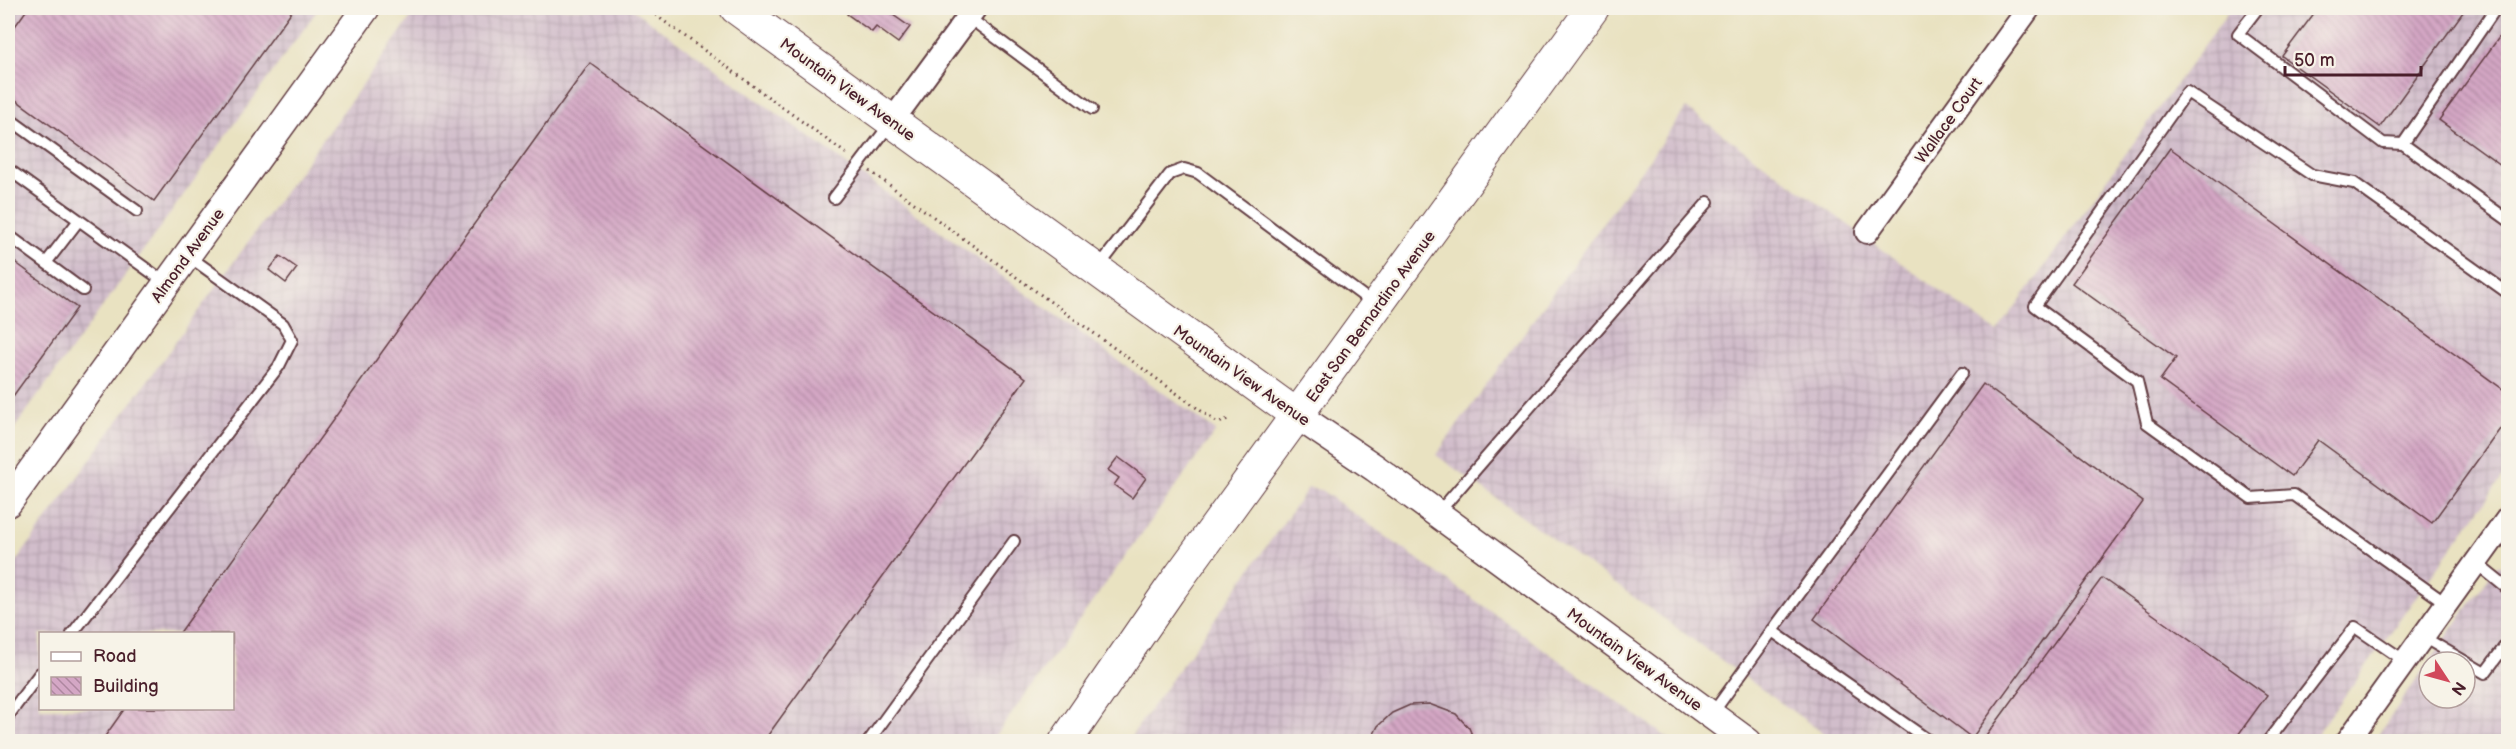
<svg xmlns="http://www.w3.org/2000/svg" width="2516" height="749" font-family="'Balsamiq Sans',sans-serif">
	<defs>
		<pattern id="industrial-grid" width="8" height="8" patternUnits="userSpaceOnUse" patternTransform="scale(1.5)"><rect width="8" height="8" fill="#d1bdcb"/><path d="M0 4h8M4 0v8" fill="none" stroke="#b5a2ae"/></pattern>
		<pattern id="building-back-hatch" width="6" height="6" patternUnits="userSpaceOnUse" patternTransform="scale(1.5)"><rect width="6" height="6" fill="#d4a7c5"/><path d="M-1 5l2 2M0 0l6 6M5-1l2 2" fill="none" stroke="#ae87a0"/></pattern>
	</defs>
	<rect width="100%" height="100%" fill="#f7f3e8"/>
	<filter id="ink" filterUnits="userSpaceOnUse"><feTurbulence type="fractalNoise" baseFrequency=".0167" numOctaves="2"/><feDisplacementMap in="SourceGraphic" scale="12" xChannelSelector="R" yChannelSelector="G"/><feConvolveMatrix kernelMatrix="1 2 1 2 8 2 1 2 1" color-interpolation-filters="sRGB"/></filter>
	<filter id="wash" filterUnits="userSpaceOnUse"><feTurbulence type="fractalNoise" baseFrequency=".008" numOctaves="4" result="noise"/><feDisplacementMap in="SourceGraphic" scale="24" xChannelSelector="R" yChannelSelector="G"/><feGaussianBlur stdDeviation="1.35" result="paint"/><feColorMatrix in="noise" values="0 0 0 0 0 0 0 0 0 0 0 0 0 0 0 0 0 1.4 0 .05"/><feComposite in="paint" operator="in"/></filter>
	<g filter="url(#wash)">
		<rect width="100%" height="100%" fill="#e9e2c1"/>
		<!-- industrial -->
		<path fill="url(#industrial-grid)" fill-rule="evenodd" d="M8,8h311l-311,429z
			M418,8h213l585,423 -224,310 -984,1v-169zM40,634h192v74h-192z
			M2231,8h277v462l-196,271h-478l-398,-286 250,-347 311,224z
			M1308,488l13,2 351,251 -545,1z
			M2498,564l10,7v170l-135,1 56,-80v36h36v-36h-36z"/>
		<g id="blocks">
			<!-- building -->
			<path fill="url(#building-back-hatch)" d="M28,8h266l-140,193 -146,-107v-58z
				M852,8h31l27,19 -12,16 -22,-16 -4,5 -25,-18z
				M2318,8h148l-86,119 -98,-71z
				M2508,25v145l-69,-50z
				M590,63l436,315 -263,364h-662l24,-34h107v-74h-53z
				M2170,148l338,245v25l-76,105 -114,-83 -26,36 -132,-96 16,-22 -104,-75z
				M280,256l17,12 -11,15 -17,-13z
				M8,257l69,51 -69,95z
				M1983,384l160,118 -171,236 -158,-119z
				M1118,457l28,21 -14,20 -18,-13 5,-7 -11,-8z
				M2102,578l165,117 -34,47h-246l-3,-3z
				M1429,704l27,10 13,14 6,14h-105l8,-16 14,-13 18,-8z"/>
		</g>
	</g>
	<g filter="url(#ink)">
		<use href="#blocks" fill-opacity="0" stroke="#623c42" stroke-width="1.5"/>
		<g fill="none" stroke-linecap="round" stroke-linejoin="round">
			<defs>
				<path id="service" d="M2258,8l-20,26 145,109 20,1
					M2496,8l-93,136 105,76
					M968,17l124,92
					M8,118l129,93
					M8,169l158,114
					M834,198l56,-74
					M8,235l75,55
					M46,263l33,-43
					M1097,269l73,-95 14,-5 14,4 176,131
					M1437,514l271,-312
					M2476,563l32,26
					M2447,604l-153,-109 -43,3 -104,-75 -10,-42 -102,-75 152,-214 125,83 42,8 154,110
					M1772,631l190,-258
					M72,634l207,-268 13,-26 -9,-16 -96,-69
					M2423,637l62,36 23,-31
					M1712,714l60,-83 159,111
					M8,716l32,-43
					M868,742l146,-201
					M2267,742l88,-115 50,34"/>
				<path id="minor" d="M892,121l83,-113
					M1867,232l162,-224
					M2347,742l161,-224"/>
				<path id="tertiary" d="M1298,416l77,52 373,274
					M8,503l358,-495"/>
				<path id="secondary" d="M736,8l562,408
					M1065,742l104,-151 424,-583"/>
			</defs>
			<!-- service casing -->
			<use href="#service" stroke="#623c42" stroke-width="14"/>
			<!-- minor casing -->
			<use href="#minor" stroke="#623c42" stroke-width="26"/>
			<!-- tertiary casing -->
			<use href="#tertiary" stroke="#623c42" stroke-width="30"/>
			<!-- secondary casing -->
			<use href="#secondary" stroke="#623c42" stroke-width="34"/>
			<!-- path -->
			<path stroke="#623c42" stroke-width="3" stroke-dasharray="1.5 4.5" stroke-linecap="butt" d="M646,8l202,147
				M870,171l345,250 4,2 11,-5"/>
			<!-- service -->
			<use href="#service" stroke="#fff" stroke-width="10"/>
			<!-- minor -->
			<use href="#minor" stroke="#fff" stroke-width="22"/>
			<!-- tertiary -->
			<use href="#tertiary" stroke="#fff" stroke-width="27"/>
			<!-- secondary -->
			<use href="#secondary" stroke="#fff" stroke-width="32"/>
		</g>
	</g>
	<g text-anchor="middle" stroke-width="4.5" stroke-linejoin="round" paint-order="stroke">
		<!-- street labels -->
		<g font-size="16" fill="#4a1f2b" stroke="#f7f3e8">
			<text transform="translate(848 89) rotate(36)" y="6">Mountain View Avenue</text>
			<text transform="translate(1948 120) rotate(-54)" y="6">Wallace Court</text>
			<text transform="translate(187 255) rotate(-54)" y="6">Almond Avenue</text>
			<text transform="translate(1370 316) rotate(-54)" y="6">East San Bernardino Avenue</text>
			<text transform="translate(1242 375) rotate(35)" y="6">Mountain View Avenue</text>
			<text transform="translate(1635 659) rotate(36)" y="6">Mountain View Avenue</text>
		</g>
	</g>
	<!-- margin -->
	<rect width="2516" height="749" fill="none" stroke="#f7f3e8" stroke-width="30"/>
	<!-- legend -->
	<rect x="39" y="632" width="195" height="78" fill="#f7f3e8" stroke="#b29e9c" stroke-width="1.5"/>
	<rect x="51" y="652" width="30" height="9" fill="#ffffff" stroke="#b29e9c" stroke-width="1.5"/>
	<text x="93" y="662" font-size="18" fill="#4a1f2b">Road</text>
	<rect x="51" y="677" width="30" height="18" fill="url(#building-back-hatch)" stroke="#b29e9c" stroke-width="1.5"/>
	<text x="93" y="692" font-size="18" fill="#4a1f2b">Building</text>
	<!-- north arrow -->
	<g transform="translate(2447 680) rotate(126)"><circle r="28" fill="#f7f3e8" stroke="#b29e9c" stroke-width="1.5"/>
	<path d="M0-4.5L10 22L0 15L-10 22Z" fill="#d1495b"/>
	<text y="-9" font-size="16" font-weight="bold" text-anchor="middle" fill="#4a1f2b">N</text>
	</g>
	<!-- scale -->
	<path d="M2285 66v9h136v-9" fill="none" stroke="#4a1f2b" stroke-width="3"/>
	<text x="2294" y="66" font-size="18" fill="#4a1f2b" stroke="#f7f3e8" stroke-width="4.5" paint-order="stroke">50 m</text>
</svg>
